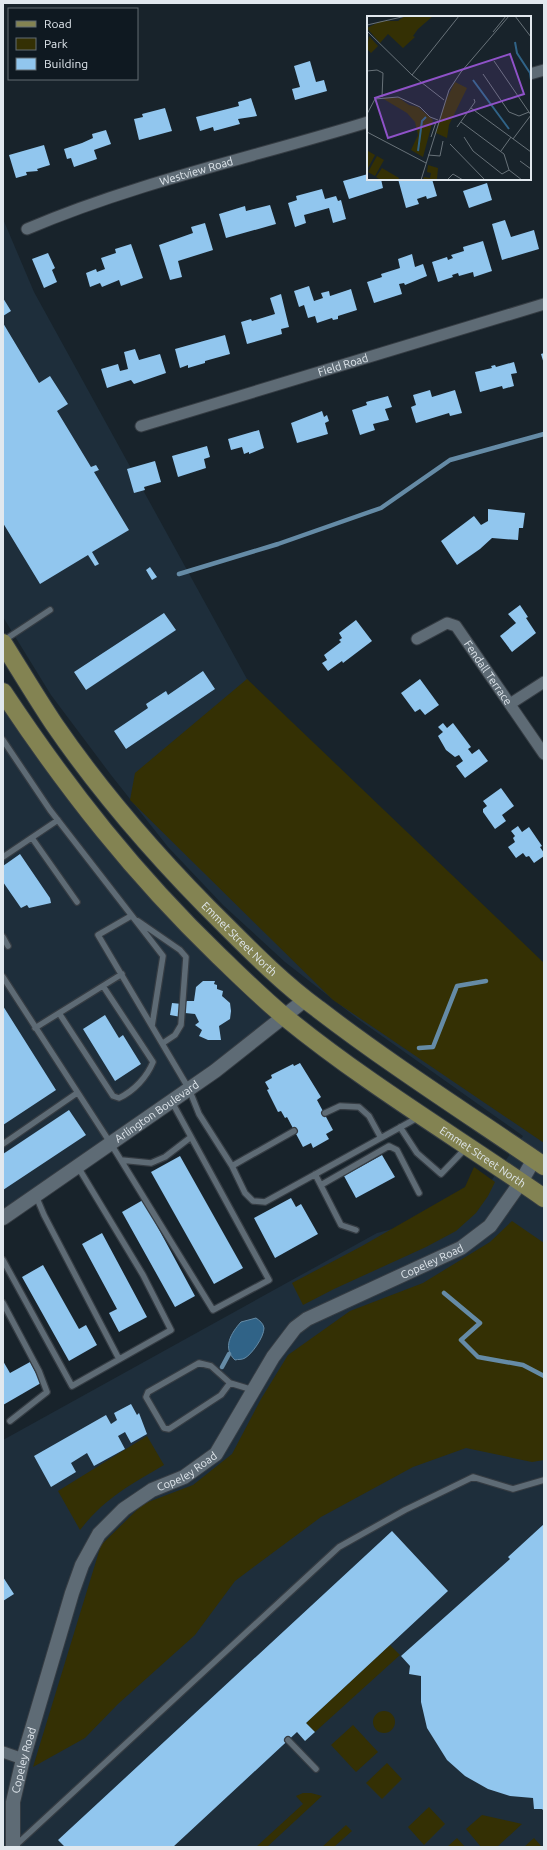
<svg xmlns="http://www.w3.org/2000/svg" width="547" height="1850" font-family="Ubuntu,sans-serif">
	<rect width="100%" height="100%" fill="#18232b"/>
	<!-- built -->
	<path fill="#1e2e3b" d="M3,219l31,73 213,387 297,334v834h-541v-407l374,-207 67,-17 35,-18 44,-62 -165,-117 -73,-57 -62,-57 -55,-58 -57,-72 -60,-80 -48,-78z
		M3,690l128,174 153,152 -281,198z"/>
	<!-- green -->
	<path fill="#343004" d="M247,679l297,284v180l-211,-143 -203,-200 5,-27z
		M474,1167l21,15 -7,14 -12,17 -20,18 -30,16 -92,42 -31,16 -11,-22 70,-37 103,-59z
		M512,1221l32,22v217l-12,2 -66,-14 -53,19 -92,50 -86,64 -40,54 -77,69 -33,34 -52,29 68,-222 42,-41 50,-19 39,-31 29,-55 27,-44 62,-44 73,-28 67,-41z
		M147,1436l17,29c-34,20 -59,33 -84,65l-22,-39z
		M390,1645l10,10 -85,77 -9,-9z
		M373 1722a11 11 0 1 1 22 0a11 11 0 1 1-22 0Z
		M353,1725l25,27 -22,20 -25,-27z
		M387,1763l15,16 -20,20 -16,-16z
		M303,1793h8l11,3 -55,51h-11l47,-43 -7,-8z
		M429,1807l16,17 -21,21 -16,-18z
		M482,1815l40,9 -25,23h-16l-15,-18z
		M346,1825l6,6 -18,16h-12z
		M457,1838l8,9h-18z
		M534,1838l8,9h-18z"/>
	<!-- water -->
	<path fill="#306387" stroke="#658ba6" d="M256,1318c4,3 7,5 8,10 0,9 -12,26 -19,30 -3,2 -7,1 -10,2 -13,-12 -4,-27 6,-38z"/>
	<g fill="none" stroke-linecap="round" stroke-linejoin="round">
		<!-- stream -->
		<path stroke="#658ba6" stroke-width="4.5" d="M179,574l99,-30 103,-36 69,-48 94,-26
			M419,1048l14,-1 24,-61 29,-5
			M444,1293l36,30 -19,17 17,17 45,8 21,11
			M222,1367l7,-13"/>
	</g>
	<!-- building -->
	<path fill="#91c6ee" d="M310,61l6,21 8,-2 3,11 -32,9 -3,-11 8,-2 -6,-21z
		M251,98l6,18 -19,3 2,5 -26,7 -1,-4 -13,4 -4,-14 43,-11 -1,-4z
		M165,108l7,23 -33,9 -5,-21 9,-2 -1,-3z
		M106,130l5,14 -17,6 3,9 -23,8 -3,-9 -4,1 -3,-10 18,-6 11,-5 -1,-4z
		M44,145l6,20 -13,4 1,2 -12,1 1,3 -11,3 -7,-23z
		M368,174v5h13l2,9 -34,11 -6,-18z
		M398,179h34l5,17 -10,3 -1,-3 -9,3 2,5 -13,4z
		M487,183l5,17 -23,8 -6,-17z
		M322,189l3,10 11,-3 2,5 3,-1 5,19 -13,4 -4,-15 -25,7 2,8 -11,4 -7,-24 9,-3 -1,-4z
		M270,205l6,19 -50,14 -7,-24 26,-8 1,5z
		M505,220l6,17 23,-7 5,19 -37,11 -10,-36z
		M205,223l8,27 -35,11 4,16 -12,3 -11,-35 34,-12 -2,-6z
		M483,241l9,30 -18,6 -1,-5 -14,4 -1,-3 -6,2 1,2 -15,5 -6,-20 15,-5 1,3 5,-2 -2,-3 13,-4 -1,-4z
		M131,244l12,34 -22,8 -2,-6 -17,7 -2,-4 -10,4 -4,-14 10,-4 1,3 8,-3 -4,-11 15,-5 -1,-4z
		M48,253l7,15 -3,2 5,12 -13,6 -12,-29z
		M412,254l3,13 8,-3 4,12 -22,9 -1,-2 -5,1 3,10 -28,9 -7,-21 15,-5 -1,-3 19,-6 -2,-9z
		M309,286l5,15 9,-3 -2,-5 8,-2 1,5 21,-7 6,21 -19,6v3l-5,1 -1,-2 -15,5 -2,-7 -7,2 -4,-13 -5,2 -5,-16z
		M281,294l8,33 -8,2 1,5 -35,10 -6,-22 10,-3 1,2 23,-7 -5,-16z
		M3,298l8,13 -8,5z
		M3,323l36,60 11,-7 18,28 -11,7 34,56 5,-2 3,5 -5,2 35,58 -37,22 7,12 -4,2 -7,-11 -48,29 -37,-61z
		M225,335l5,19 -25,7v2l-17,5v-3l-8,3 -5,-19z
		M135,349l4,11 21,-6 6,19 -32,11 -3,-4 -24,8 -6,-19 17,-5 2,7 8,-2 -4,-17z
		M544,353v11l-3,-10z
		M514,362l3,11 -6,1 3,12 -11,3 -1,-3 -22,6 -5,-20 17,-4 -1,-2 4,-1 1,2z
		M430,390l2,7 23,-7 7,23 -12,3 -1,-3 -33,10 -5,-16 5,-2 -3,-10z
		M388,396l4,11 -7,2 4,11 -16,4 2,6 -15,5 -8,-25 15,-5 -1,-3z
		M322,411l2,6 3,-2 2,6 -4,2 3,11 -31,9 -6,-20z
		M259,430l5,18 -15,6v-2l-5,2 -2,-7 -11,3 -3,-11z
		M207,446l3,11 -6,2 2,9 -28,9 -6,-21z
		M155,461l6,21 -17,5 1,3 -11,3 -7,-24z
		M488,509l37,4 -2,15h-4l-1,12 -26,-2 -12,11 -23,16 -16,-24 33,-25 7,9 7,-4z
		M150,567l7,10 -5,3 -6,-10z
		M520,605l8,12 -2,1 10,15 -24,19 -12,-16 16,-13 -8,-9z
		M164,613l12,17 -90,60 -12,-18z
		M356,620l16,21 -29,22 -1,-2 -14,10 -6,-8 5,-3 -3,-5 17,-13 -2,-2 3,-2 -3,-5z
		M203,671l12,18 -89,60 -12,-18 34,-23 -2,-4 20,-13 2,4z
		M420,679l19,26 -14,10 -5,-6 -5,3 -14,-19z
		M443,723l4,5 6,-5 18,24 -3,2 4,5 7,-5 9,12 -23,17 -9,-12 7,-5 -4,-6 -4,2 -9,-7 -8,-14 5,-4 -5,-5z
		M501,788l13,18 -12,9 4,6 -11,8 -12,-17v-3l4,-3 -4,-5z
		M518,826l4,6 7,-5 13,19 -2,1 4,6v3l-10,7 -5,-7 -3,1 -3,-4 -7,5 -8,-11 7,-5 -2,-4 2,-2 -4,-5z
		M20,854l30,44 1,5 -22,5 -2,-3 -6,3 -18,-26v-16z
		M203,981h12l-1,3 3,1v4l6,2 -1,5 8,7 1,8 -1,8 -11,7 2,14h-13l-9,-4 3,-6 -7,-5 4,-3 -4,-8 -10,-1 -4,4 -11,-2 2,-12 10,1 5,-3h7l2,-14z
		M3,1006l53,84 -53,35z
		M105,1015l14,23 4,-3 18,29 -26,17 -32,-52z
		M300,1063l21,34 -4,3 16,30 -7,4 3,5 -16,9 -2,-5 -8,4 -16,-30 -2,1 -4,-7 -3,1 -11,-22 2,-1 -4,-7 7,-4 -1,-3 22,-11 1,2z
		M69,1110l17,25 -83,55v-36z
		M382,1155l13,22 -39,21 -12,-22z
		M180,1156l63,112 -29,16 -63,-112z
		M291,1198l5,9 5,-3 17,30 -43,24 -21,-40z
		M143,1200l52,96 -20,11 -53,-95z
		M102,1233l45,84 -28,15 -10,-19 8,-4 -35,-65z
		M43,1265l36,64 7,-4 11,20 -28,16 -47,-84z
		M3,1361l7,12 20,-11 11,21 -38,22z
		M131,1404l6,11 2,-2 8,21 -16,9 -6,-11 -7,4 7,13 -31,17 -7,-13 -16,10 5,9 -25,15 -17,-31 72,-41 5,9 6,-4 -3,-7z
		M544,1524v287l-2,-2h-8l-1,-11 -23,-2 -22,-7 -23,-13 -18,-16 -20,-32 -6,-26v-26l-12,-2 1,-8 -9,-10 109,-97 -2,-2z
		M392,1531l56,60 -142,132 9,9 -10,9 -8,-9 -124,115h-108l-7,-7z
		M3,1577l11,17 -11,7z"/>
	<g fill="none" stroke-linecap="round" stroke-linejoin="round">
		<defs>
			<path id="service" d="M3,641l47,-31
				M3,740l47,70 113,146 -11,70
				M32,838l45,64
				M3,857l55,-37
				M131,916l-33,19 91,154 10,25 33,52 13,27 8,8 12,1 152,-84
				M138,921l42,29 6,7 -5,68 -6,10 -12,8
				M3,937l5,9
				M3,977l108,167 102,166 56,-30 -97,-178
				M59,1013l54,83 6,2c15,-7 28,-21 34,-36l-50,-76
				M35,1028l87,-54
				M325,1113l15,-7 19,1 10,9 12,22
				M400,1127l17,26 24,21 25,-26
				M3,1144l74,-51
				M121,1160l30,3 14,-6 26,-20
				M232,1166l62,-35
				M315,1174l26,51 15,5
				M321,1185l68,-39 8,4 22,43
				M36,1196l8,19 75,144
				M3,1260l69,126 99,-56 -28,-55 -65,-108
				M3,1303l36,68 8,21 -37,29
				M230,1383l-9,12 -52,34 -5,-1 -18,-31 2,-5 51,-29 12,3 19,17 23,7
				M288,1740l28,29
				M15,1846l324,-299 66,-37 68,-33 40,12 31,-9"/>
			<g id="minor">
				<path d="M530,74l14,-4"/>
				<path id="s1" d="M27,229c110,-47 228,-72 341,-107"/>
				<path id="s2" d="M141,426l403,-122"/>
				<path id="s3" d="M417,639l30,-16 9,3 88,128"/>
				<path d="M510,704l34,-22"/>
				<path d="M3,1752l20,7"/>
			</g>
			<g id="tertiary">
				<path id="s4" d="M3,1218l212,-147 91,-72"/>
				<path id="s5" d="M13,1847v-45l10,-43 49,-166 10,-28 17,-31 25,-25 28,-19 32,-13 32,-23 57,-97 22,-29 12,-9 154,-71 29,-22 31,-44 13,-23"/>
			</g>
			<g id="primary">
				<path id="s6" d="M3,643c17,27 33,54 51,81 50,73 110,141 173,203 29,29 58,58 91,82 73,56 150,105 226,157"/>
				<path id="s7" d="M3,692c65,98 132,183 216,264 22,21 43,42 66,61 82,67 173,121 259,181"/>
			</g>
		</defs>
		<!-- service casing -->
		<use href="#service" stroke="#353c43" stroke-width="8"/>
		<!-- minor casing -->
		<use href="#minor" stroke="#353c43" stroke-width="13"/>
		<!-- tertiary casing -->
		<use href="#tertiary" stroke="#353c43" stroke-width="16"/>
		<!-- primary casing -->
		<use href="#primary" stroke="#353c43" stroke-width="20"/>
		<!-- service -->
		<use href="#service" stroke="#5e6b75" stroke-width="5.5"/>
		<!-- minor -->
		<use href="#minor" stroke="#5e6b75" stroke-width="11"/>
		<!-- tertiary -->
		<use href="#tertiary" stroke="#5e6b75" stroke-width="14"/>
		<!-- primary -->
		<use href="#primary" stroke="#838352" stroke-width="18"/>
	</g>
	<g text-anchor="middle" stroke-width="4" stroke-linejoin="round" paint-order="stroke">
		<!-- street labels -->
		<g font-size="11" fill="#e1e8ee" stroke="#0f1921">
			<text dy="4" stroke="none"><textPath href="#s1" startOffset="179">Westview Road</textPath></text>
			<text dy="4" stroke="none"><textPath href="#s2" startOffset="211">Field Road</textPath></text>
			<text dy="4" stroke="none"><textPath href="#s3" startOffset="100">Fendall Terrace</textPath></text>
			<text dy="4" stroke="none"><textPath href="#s6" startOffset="380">Emmet Street North</textPath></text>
			<text dy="4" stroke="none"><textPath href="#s4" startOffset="187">Arlington Boulevard</textPath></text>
			<text dy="4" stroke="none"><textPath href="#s7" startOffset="674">Emmet Street North</textPath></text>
			<text dy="4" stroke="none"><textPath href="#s5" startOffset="772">Copeley Road</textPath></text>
			<text dy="4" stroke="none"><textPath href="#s5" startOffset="436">Copeley Road</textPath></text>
			<text dy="4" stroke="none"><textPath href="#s5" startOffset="88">Copeley Road</textPath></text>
		</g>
	</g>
	<!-- overview -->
	<g transform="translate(367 16)">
		<rect width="164" height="164" fill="#18232b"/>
		<path d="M38,0h28l-15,13 -5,7 2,1 -12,11 -15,-14 -8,9 -13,-15 14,-7h17zM2,20l9,10 -7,7 -4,-4zM88,66l12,6 -18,37 -2,13 -11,-5 9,-31zM15,82h17l10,7 9,2 15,13 -10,37 -12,-7 7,-15 -3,-13 -8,-9zM1,135l7,4 -8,15v-16zM10,140l7,4 -9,16 -7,-4zM61,149l10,3 -1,11 -14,1 1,-3 6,1 1,-5 -4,-1zM15,152l17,10 -1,2h-17l-5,-3z" fill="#343004"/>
		<path fill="none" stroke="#306387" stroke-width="2" d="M148,26l2,11 13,20 1,7M106,64l36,49M51,135l4,-30 4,-4"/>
		<path fill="none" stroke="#687279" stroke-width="1" d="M148,0l16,21M0,9l39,-9M0,15l45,44 32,25M126,16l13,-16M127,45l37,54M0,55l10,-1 6,3 -1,24M116,58l26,38 10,4 10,-4M45,59l47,-59M104,92l60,44M0,98l8,-15 23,-2 22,10 10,10 8,3M94,106l43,32 5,16M90,111l18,-25 -1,-3M0,116l59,31M64,121l5,-15M97,121l9,14 29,23 7,-4M146,123l18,-24M83,128l35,36M134,135l10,-14M61,139l12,1 3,-15M153,145l11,8M142,154l13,10M54,164l28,-90 12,-18 48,-56M80,164l6,-6 10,6"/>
		<path fill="#8f52c8" fill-opacity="0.15" stroke="#8f52c8" stroke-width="2" d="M143,38l14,40 -136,44 -13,-40z"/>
		<rect width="164" height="164" fill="none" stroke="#e1e8ee" stroke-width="2"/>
	</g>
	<!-- border -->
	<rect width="547" height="1850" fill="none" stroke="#e1e8ee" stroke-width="8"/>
	<!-- legend -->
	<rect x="8" y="8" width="130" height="72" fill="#0f1921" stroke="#636c73"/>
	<rect x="16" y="21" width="20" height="6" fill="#838352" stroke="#636c73"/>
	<text x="44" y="28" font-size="12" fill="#e1e8ee">Road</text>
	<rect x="16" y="38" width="20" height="12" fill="#343004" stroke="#636c73"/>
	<text x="44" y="48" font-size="12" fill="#e1e8ee">Park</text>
	<rect x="16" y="58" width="20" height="12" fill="#91c6ee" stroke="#636c73"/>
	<text x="44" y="68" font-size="12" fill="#e1e8ee">Building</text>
</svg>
